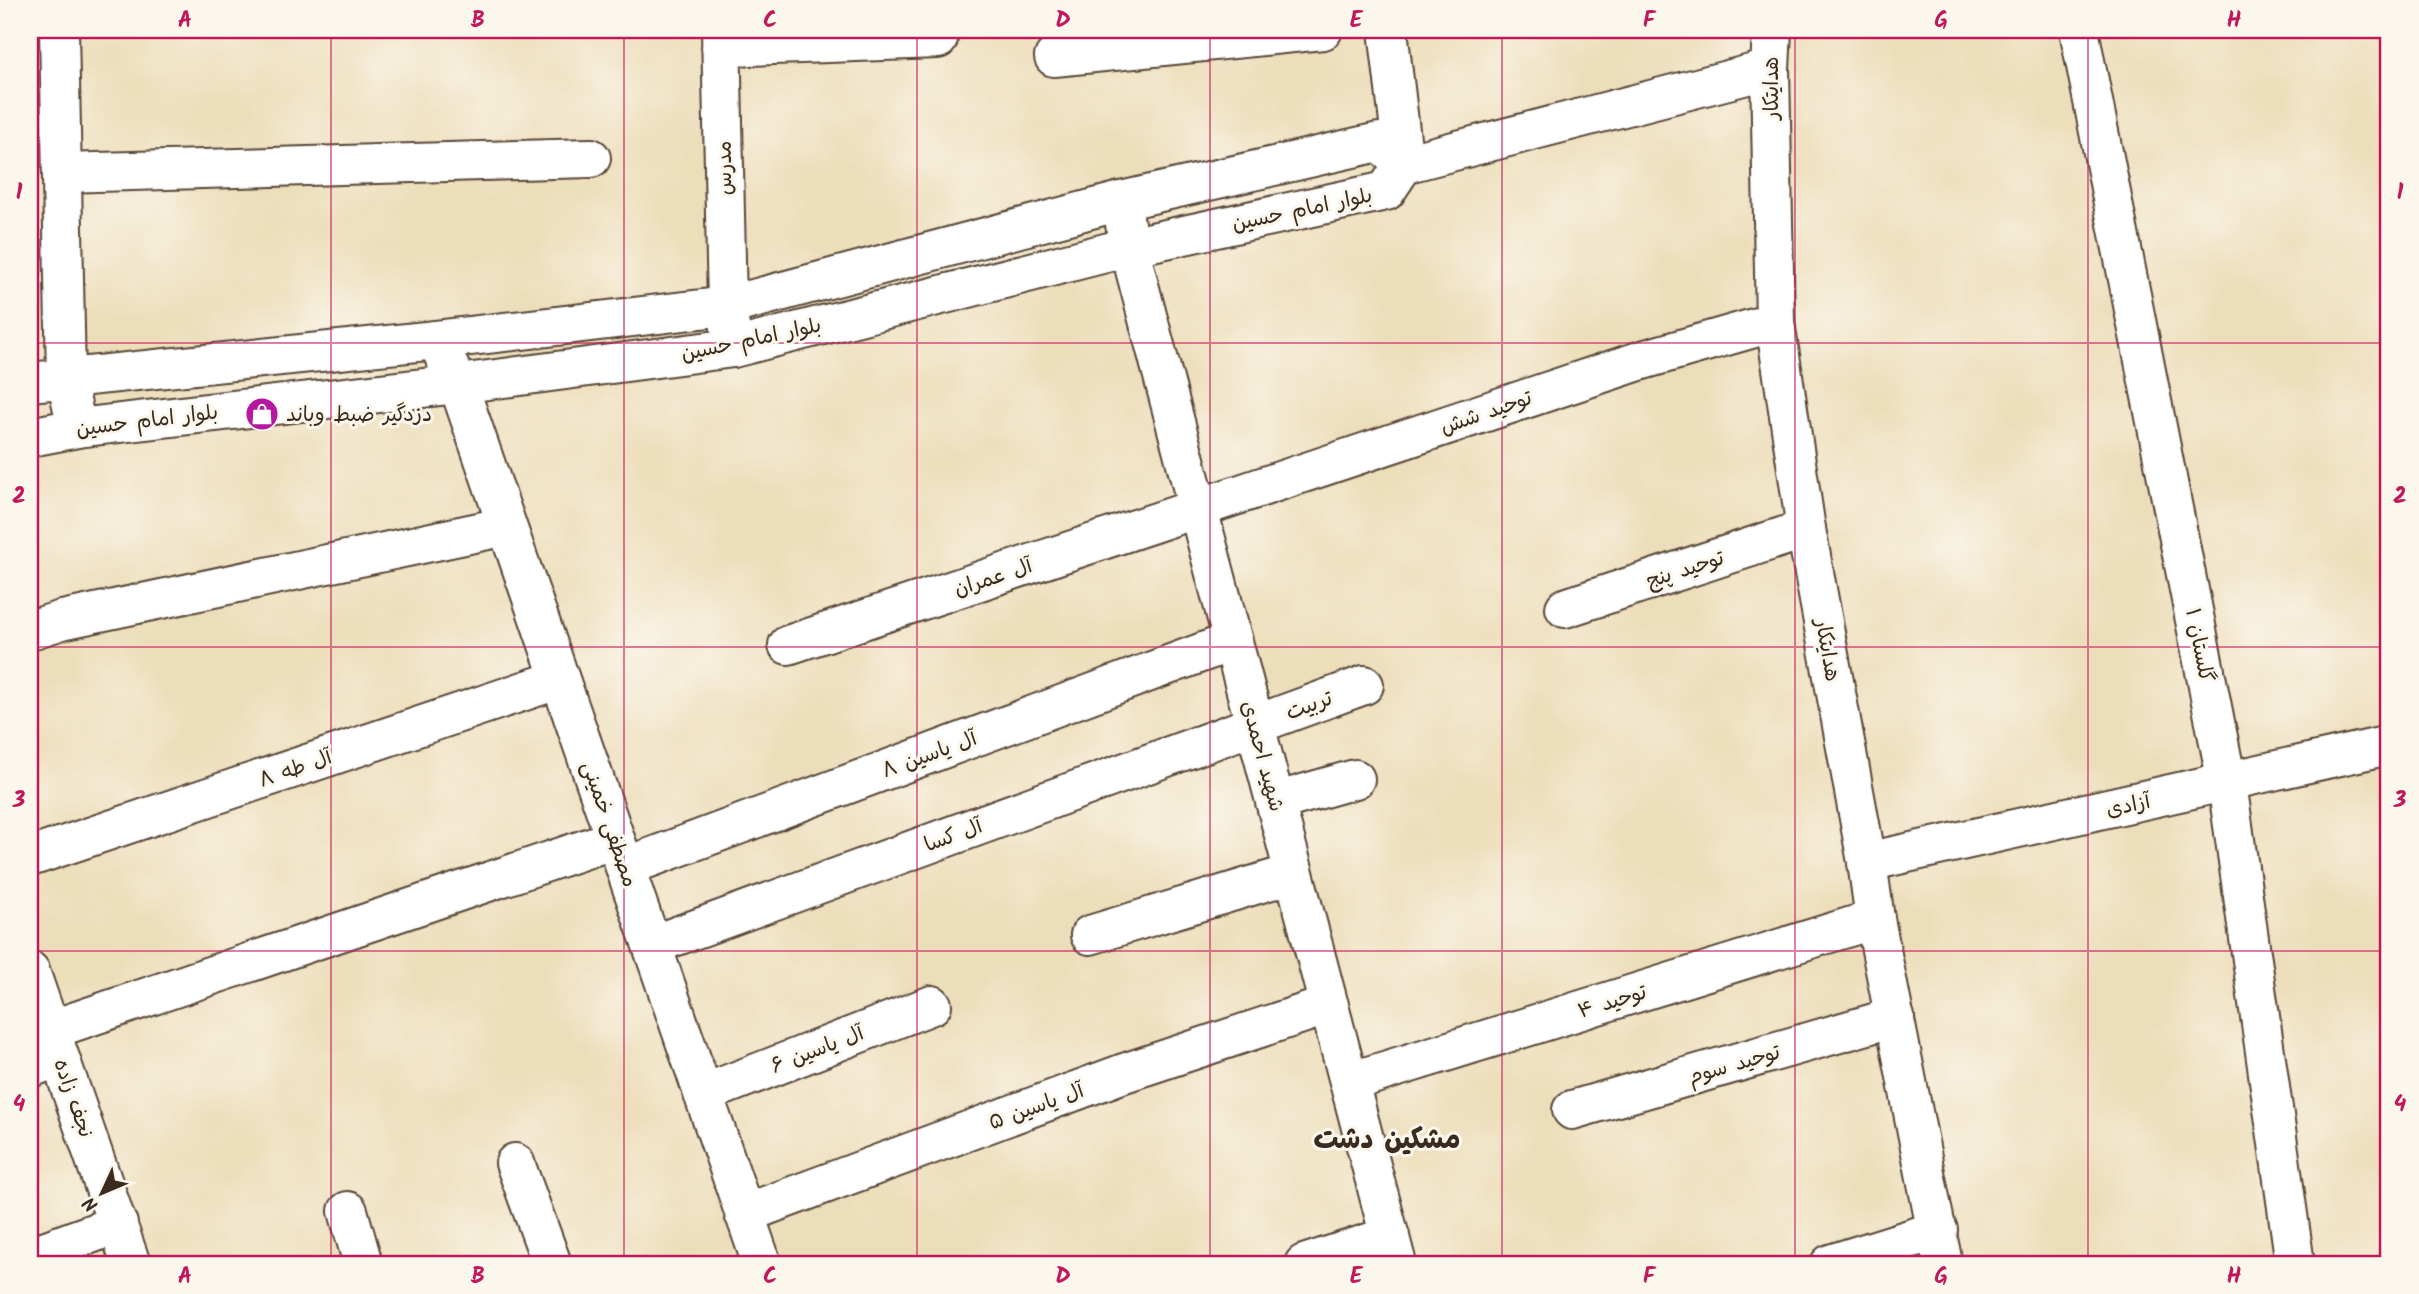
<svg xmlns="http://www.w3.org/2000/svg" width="2419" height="1294" font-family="Kalam,'Playpen Sans Arabic',sans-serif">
	<rect width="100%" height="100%" fill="#fbf7ec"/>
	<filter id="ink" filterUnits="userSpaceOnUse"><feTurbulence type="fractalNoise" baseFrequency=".0143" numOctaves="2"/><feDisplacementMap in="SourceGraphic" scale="14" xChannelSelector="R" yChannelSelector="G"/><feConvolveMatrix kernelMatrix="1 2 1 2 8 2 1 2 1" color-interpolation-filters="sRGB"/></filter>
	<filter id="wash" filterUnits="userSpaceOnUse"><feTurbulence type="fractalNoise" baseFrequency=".00686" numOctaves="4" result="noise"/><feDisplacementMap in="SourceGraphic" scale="28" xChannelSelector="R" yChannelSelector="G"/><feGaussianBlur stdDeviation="1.57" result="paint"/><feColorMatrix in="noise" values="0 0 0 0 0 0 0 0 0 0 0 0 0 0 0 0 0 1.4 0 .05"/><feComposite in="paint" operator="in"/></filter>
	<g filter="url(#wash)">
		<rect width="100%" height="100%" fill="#eddebb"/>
	</g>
	<g filter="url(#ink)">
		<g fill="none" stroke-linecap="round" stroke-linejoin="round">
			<defs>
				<path id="minor" d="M59,30l7,348 11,50
					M721,30l6,276 6,42
					M1388,30l16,134
					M2079,30l148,753 68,481
					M721,47l217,-8
					M1054,57l269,-27
					M62,173l529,-15
					M1121,201l8,46 268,1017
					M436,340l22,44 304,880
					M1565,608l241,-79
					M30,630l32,-10 445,-94
					M788,645l851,-284 136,-39
					M1275,802l80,-23
					M30,857l530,-178
					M1867,862l522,-117
					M625,867l608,-226
					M1090,935l204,-62
					M652,945l712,-260
					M30,971l101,293
					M50,1030l565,-191
					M30,1068l29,-11
					M1349,1082l526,-163
					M703,1094l229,-89
					M1572,1110l323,-93
					M515,1163l37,101
					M348,1211l15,53
					M744,1214l380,-141 205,-68
					M30,1256l88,-32
					M1304,1264l86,-28
					M1830,1264l108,-34"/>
				<path id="major" d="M1772,30l-2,39 5,253 31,207 61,333 8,57 68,345
					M30,382l406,-42 291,-34 394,-105 258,-59 25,22
					M30,437l47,-9 381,-44 275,-36 396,-101 257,-56 18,-27 366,-95"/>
			</defs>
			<!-- minor casing -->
			<use href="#minor" stroke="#564536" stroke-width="42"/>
			<!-- major casing -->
			<use href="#major" stroke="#564536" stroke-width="42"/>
			<!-- minor -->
			<use href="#minor" stroke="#fff" stroke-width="38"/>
			<!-- major -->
			<use href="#major" stroke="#fff" stroke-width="38"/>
		</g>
	</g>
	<!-- grid -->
	<path fill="none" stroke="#c2185b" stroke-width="2" stroke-opacity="0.55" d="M331,30v1234M624,30v1234M917,30v1234M1210,30v1234M1502,30v1234M1795,30v1234M2088,30v1234M30,343h2359M30,647h2359M30,951h2359"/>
	<!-- icons -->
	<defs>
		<symbol id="shop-disc" viewBox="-11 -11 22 22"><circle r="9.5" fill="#b5179e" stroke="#fbf7ec"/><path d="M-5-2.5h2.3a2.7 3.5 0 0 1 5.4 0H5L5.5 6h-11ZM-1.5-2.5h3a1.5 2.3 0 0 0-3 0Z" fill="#fff"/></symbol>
	</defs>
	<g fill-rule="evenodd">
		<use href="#shop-disc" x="243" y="395" width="38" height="38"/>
	</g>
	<g text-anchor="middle" stroke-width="6" stroke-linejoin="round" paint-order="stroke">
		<!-- street labels -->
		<g font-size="21" fill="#3b2a1e" stroke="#fbf7ec">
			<text transform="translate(1771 88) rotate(-90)" y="7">هدایتکار</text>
			<text transform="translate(724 168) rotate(-91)" y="7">مدرس</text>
			<text transform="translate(1302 209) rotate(-12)" y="7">بلوار امام حسین</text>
			<text transform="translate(751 339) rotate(-12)" y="7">بلوار امام حسین</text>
			<text transform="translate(1486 412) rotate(-19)" y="7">توحید شش</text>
			<text transform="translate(147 420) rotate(-7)" y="7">بلوار امام حسین</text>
			<text transform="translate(1685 569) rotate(-18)" y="7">توحید پنج</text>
			<text transform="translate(993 577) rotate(-18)" y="7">آل عمران</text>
			<text transform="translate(2200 645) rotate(79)" y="7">گلستان ۱</text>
			<text transform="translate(1828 650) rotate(80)" y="7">هدایتکار</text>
			<text transform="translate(1309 705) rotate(-20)" y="7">تربیت</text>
			<text transform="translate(929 754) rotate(-20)" y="7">آل یاسین ۸</text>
			<text transform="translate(1263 756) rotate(75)" y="7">شهید احمدی</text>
			<text transform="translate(295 768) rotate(-19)" y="7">آل طه ۸</text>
			<text transform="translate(2128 805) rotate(-12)" y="7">آزادی</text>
			<text transform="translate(610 824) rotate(71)" y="7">مصطفی خمینی</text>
			<text transform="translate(953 835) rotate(-20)" y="7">آل کسا</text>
			<text transform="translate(1612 1001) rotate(-17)" y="7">توحید ۴</text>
			<text transform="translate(817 1049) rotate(-21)" y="7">آل یاسین ۶</text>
			<text transform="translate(1734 1064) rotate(-16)" y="7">توحید سوم</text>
			<text transform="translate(74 1098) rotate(71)" y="7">نجف زاده</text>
			<text transform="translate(1036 1106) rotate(-20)" y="7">آل یاسین ۵</text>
		</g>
		<!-- poi labels -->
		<g font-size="21" fill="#3b2a1e" stroke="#fbf7ec" text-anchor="start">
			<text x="286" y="421">دزدگیر ضبط وباند</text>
		</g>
		<!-- district labels -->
		<g font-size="28" font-weight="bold" fill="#3b2a1e" stroke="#fbf7ec">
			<text x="1387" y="1148">مشکین دشت</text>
		</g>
	</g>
	<!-- margin -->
	<rect width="2419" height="1294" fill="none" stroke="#fbf7ec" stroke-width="77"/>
	<!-- north arrow -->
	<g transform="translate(102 1193) rotate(226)" stroke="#fbf7ec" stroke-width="5" paint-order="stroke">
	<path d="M0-5L12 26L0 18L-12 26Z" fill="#3b2a1e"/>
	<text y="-10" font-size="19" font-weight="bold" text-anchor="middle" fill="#3b2a1e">N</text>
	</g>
	<rect x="38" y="38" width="2342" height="1218" fill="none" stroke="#c2185b" stroke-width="2.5"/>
	<g font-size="23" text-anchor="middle" font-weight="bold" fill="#c2185b">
		<text x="185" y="27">A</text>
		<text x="478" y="27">B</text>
		<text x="770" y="27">C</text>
		<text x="1063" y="27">D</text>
		<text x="1356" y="27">E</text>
		<text x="1649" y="27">F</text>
		<text x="1941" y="27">G</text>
		<text x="2234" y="27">H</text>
		<text x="19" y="199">1</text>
		<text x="2400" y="199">1</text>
		<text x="19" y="503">2</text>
		<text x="2400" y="503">2</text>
		<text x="19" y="807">3</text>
		<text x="2400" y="807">3</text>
		<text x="19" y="1111">4</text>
		<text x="2400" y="1111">4</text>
		<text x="185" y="1283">A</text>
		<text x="478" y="1283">B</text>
		<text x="770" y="1283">C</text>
		<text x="1063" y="1283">D</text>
		<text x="1356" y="1283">E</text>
		<text x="1649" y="1283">F</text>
		<text x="1941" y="1283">G</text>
		<text x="2234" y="1283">H</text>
	</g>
</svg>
